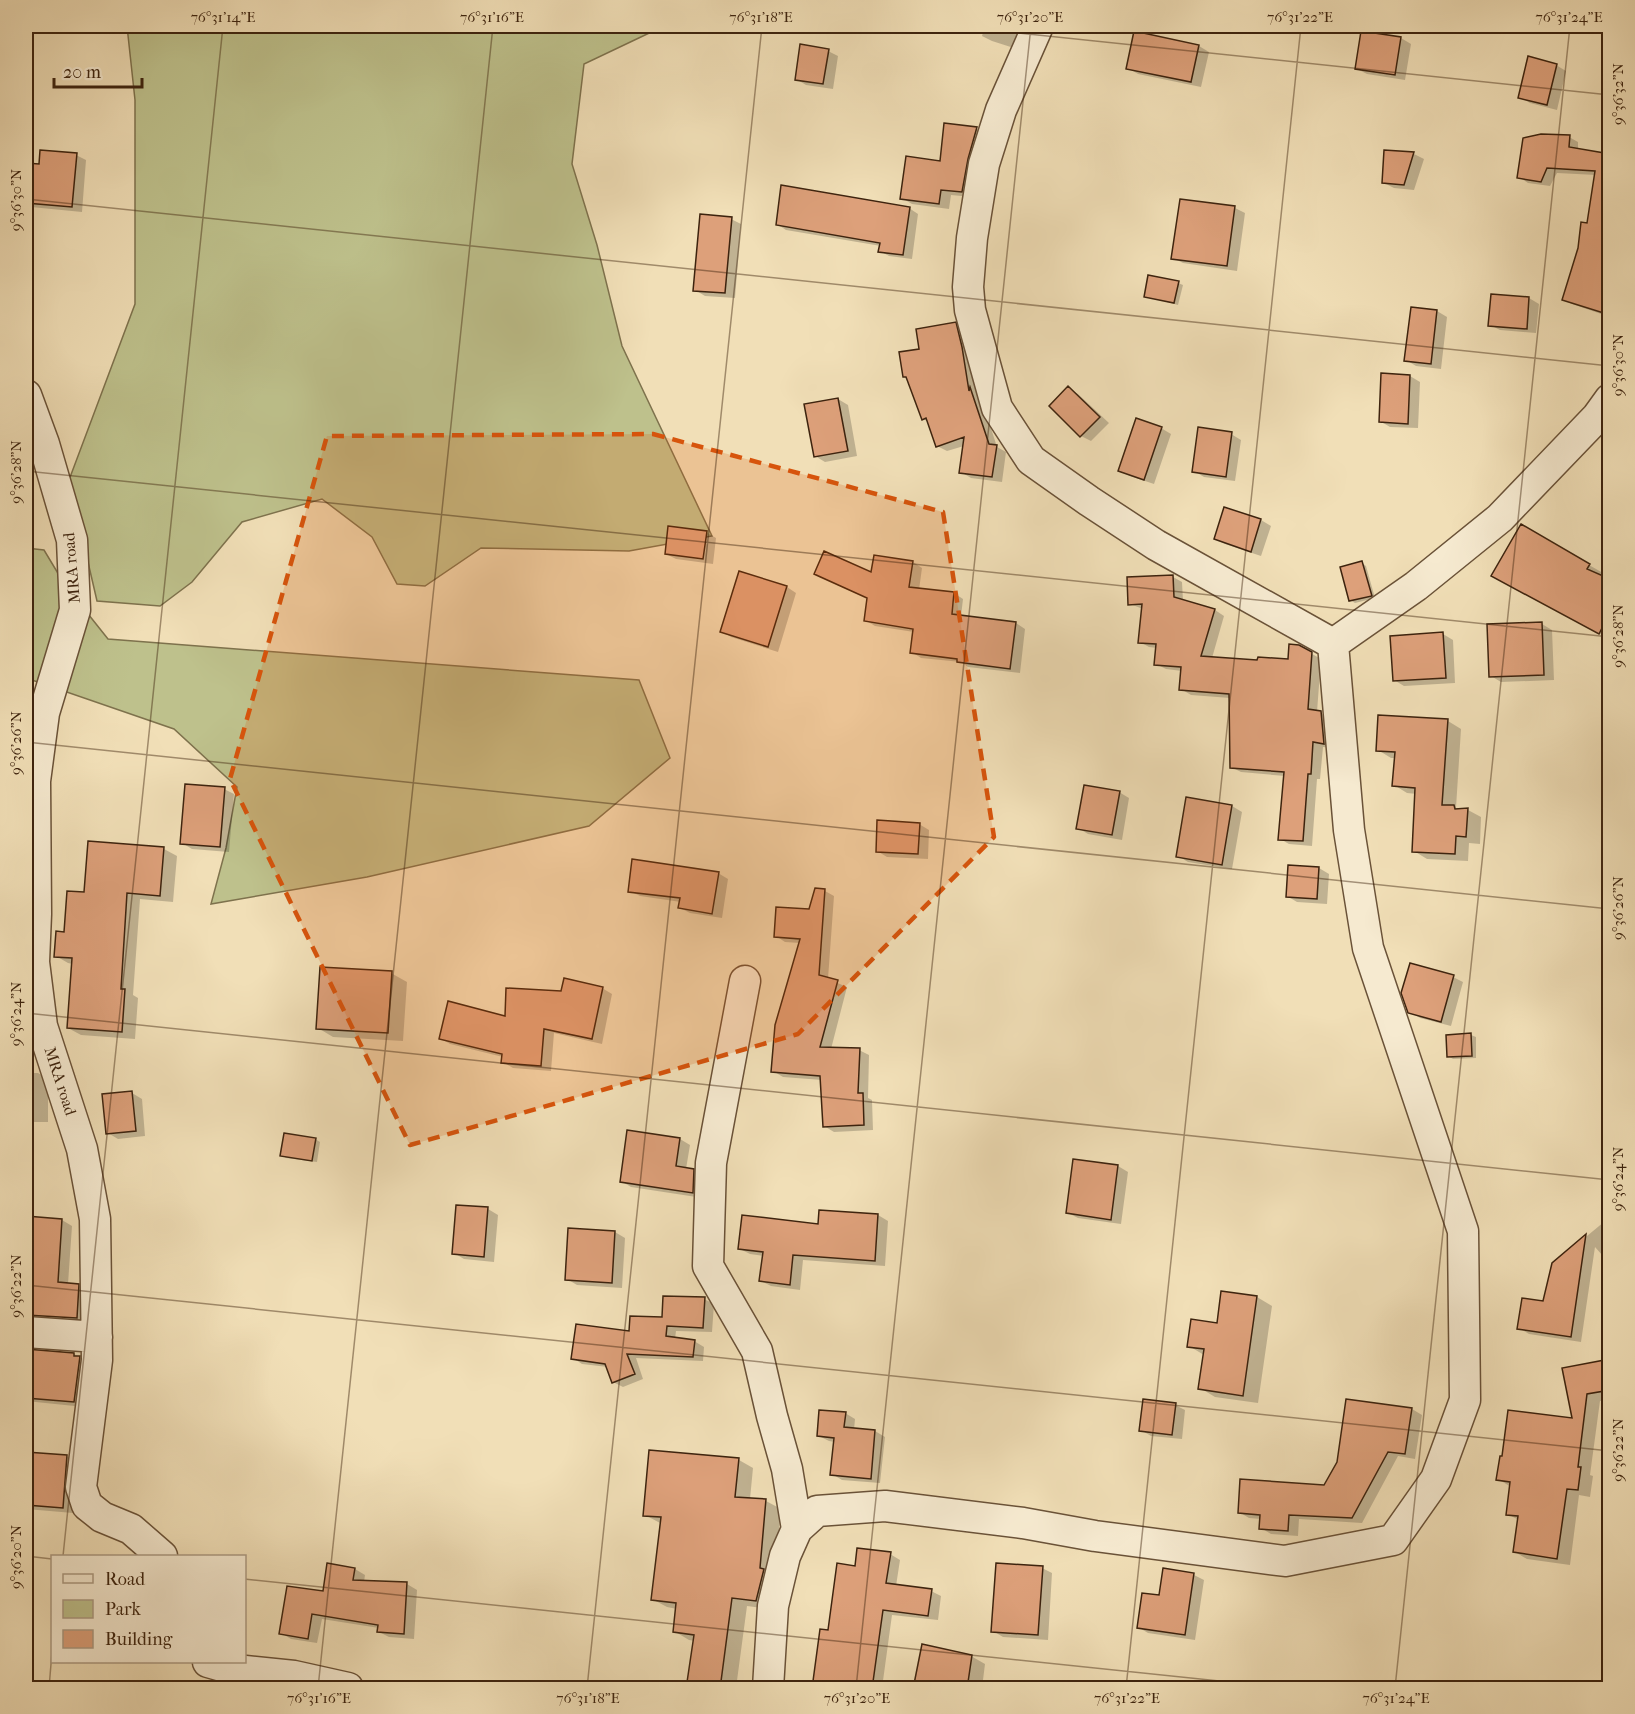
<svg xmlns="http://www.w3.org/2000/svg" width="1635" height="1714" font-family="'IM FELL French Canon',serif">
	<rect width="100%" height="100%" fill="#f1dfb7"/>
	<filter id="stains"><feTurbulence type="fractalNoise" baseFrequency=".00333" numOctaves="4"/><feColorMatrix values="0 0 0 0 .2 0 0 0 0 .09 0 0 0 0 .02 0 0 0 .5 -.17"/></filter>
	<radialGradient id="worn" r=".72"><stop offset=".6" stop-color="#630" stop-opacity="0"/><stop offset="1" stop-color="#630" stop-opacity=".3"/></radialGradient>
	<!-- green -->
	<path fill="#bec18c" stroke="#7e724d" stroke-width="1.5" d="M127,26h537l-80,38 -12,100 25,81 25,101 90,190 -83,15 -148,-3 -56,38 -28,-2 -25,-47 -50,-38 -80,23 -50,60 -32,24 -63,-5 -28,-121 66,-176v-204z
		M26,548l18,2 21,35 43,54 531,41 31,78 -81,68 -222,51 -156,27 15,-56 11,-61 -63,-58 -148,-51z"/>
	<!-- shadow -->
	<path fill="#0003" d="M985,26h39l-7,23 -25,-8 -10,-5z
		M1135,33l64,13 10,6 -8,35 -63,-13 -10,-6z
		M1401,38l10,6 -6,36 -38,-6 -10,-5z
		M828,51l10,5 -5,33 -27,-4 -10,-6z
		M1556,65l10,6 -9,39 -27,-7 -10,-6z
		M26,81l5,3 -3,30h-2z
		M946,124l31,5 10,5 -15,63 -21,-2 -2,14 -37,-5 -10,-6 39,-35z
		M1569,137l9,5v8l32,6v161l-38,-13 -9,-5 25,-74 8,-50 -39,-2 -7,13 -22,-3 -9,-6z
		M1386,152l28,2 10,5 -10,31 -20,-2 -10,-5z
		M76,155l10,5 -4,52 -51,-5 -1,6 -4,-1v-48l14,2z
		M909,208l9,6 -6,45 -23,-3 -9,-5 1,-5 -95,-16 -9,-6z
		M1235,208l10,5 -8,58 -54,-8 -10,-5z
		M731,219l10,5 -6,74 -30,-2 -10,-6z
		M26,256l6,4 -6,77z
		M1178,283l5,2 -5,20 -33,-9z
		M1529,298l10,6 -3,29 -36,-3 -10,-5z
		M1412,308l25,3 10,6 -6,52 -25,-3 -10,-6z
		M955,324l10,6 15,64 17,53 9,5 -4,30 -31,-4 -10,-6 3,-26 -17,5 -10,-5 -8,-24 -6,-3 -15,-41 -4,-2 17,-26z
		M1410,376l10,6 -2,46 -28,-1 -10,-6z
		M1068,388l10,6 31,29 -18,18 -10,-5z
		M838,399l10,6 9,51 -32,6 -10,-6z
		M1161,428l10,6 -17,50 -24,-8 -10,-5z
		M1231,434l10,6 -6,41 -31,-4 -10,-6z
		M1225,509l36,11 10,6 -10,30 -36,-12 -10,-5z
		M1521,526l82,47 -2,4 9,3v59l-103,-56z
		M706,532l10,6 -3,26 -37,-5 -10,-5z
		M875,557l38,5 9,6 -3,22 35,3 9,6 -2,17 55,7 9,6 -5,44 -52,-6 -7,-5 -40,-4 -9,-6 2,-20 -39,-6 -10,-6z
		M1362,563l4,3 9,32 -20,5 -5,-3z
		M1173,577l9,5 1,19 32,9 9,6 -12,42 47,4 30,-1 9,-15 23,13 -4,53 14,6 2,30 -10,-1 -3,32h-3l-5,67 -23,-2 -9,-5 5,-63 -44,-4 -10,-5 -1,-69 -39,-3 -10,-6 1,-18 -16,-2 -10,-5 1,-16 -8,-1 -9,-5 3,-33 -13,-5z
		M787,587l9,6 -18,59 -47,-15 -9,-6z
		M1542,624l10,6 2,50 -53,2 -10,-6z
		M1443,634l10,6 2,43 -51,3 -10,-6z
		M1448,721l13,8 -5,79 4,2h8l13,7 -1,27 -11,-1 -1,18 -41,-2 -13,-8 3,-57 -10,-1 -13,-8 2,-27h-5l-13,-8z
		M224,789l10,5 -5,58 -37,-3 -10,-6z
		M1119,792l10,6 -7,42 -34,-6 -10,-6z
		M1232,806l10,6 -10,57 -44,-7 -10,-6z
		M919,824l10,6 -1,29 -41,-2 -10,-6z
		M90,843l74,6 13,7 -4,46 -33,-3 -7,96 5,3 -3,41 -54,-4 -13,-7 5,-64 -5,-1 -12,-7 30,-62z
		M1319,868l10,6 -2,30 -30,-2 -10,-6z
		M718,873l10,6 -6,39 -32,-5 -10,-5 1,-6 -41,-6 -10,-5z
		M825,891l9,5 -6,83 19,8 -16,62 28,1 10,5 -1,43 4,2 1,30 -39,2 -10,-6 -2,-46 -39,-3 -10,-6 27,-128 -15,-1 -9,-6 34,-25z
		M391,973l16,9 -4,59 -70,-4 -15,-9z
		M1453,977l10,5 -12,44 -31,-8 -11,-7z
		M602,988l10,6 -10,50 -48,-11 -3,38 -38,-3 -10,-6v-5l-53,-13 -10,-6 66,-20 56,-25z
		M1471,1035l5,2v21l-23,1 -5,-3v-20z
		M26,1073h12l10,6v43h-22z
		M132,1093l10,6 3,37 -27,3 -10,-6z
		M315,1139l5,3 -3,20 -31,-4 -4,-3z
		M680,1139l10,6 -4,24 7,1 10,6v22l-72,-11 -10,-6z
		M1075,1160l43,6 10,6 -7,52 -43,-6 -10,-5z
		M488,1209l10,6 -4,47 -30,-3 -10,-6z
		M878,1215l10,6 -3,45 -82,-6 -3,30 -29,-4 -10,-5 3,-25 -14,-2 -10,-5 79,-23z
		M1610,1217v47l-15,-17 -14,95 -52,-8 -10,-6 25,-25 9,-39z
		M26,1218l36,2 10,6 -4,58 10,1 10,6 -1,32 -61,1z
		M615,1232l10,6 -3,50 -45,-3 -10,-6z
		M1257,1297l15,9 -14,97 -43,-6 -15,-9 4,-33 -15,-9z
		M704,1299l10,5 -2,28 -36,-1 -1,8 19,2 10,6 -1,14 -67,-3 7,21 -20,8 -10,-5 -5,-15 -26,-3 -9,-6z
		M26,1351l48,3 10,6v47l-58,-6z
		M1610,1361v38l-10,2 -10,74 3,1 -3,21 -11,-2 -9,70 -43,-6 -12,-7 4,-32 -12,-6 4,-27 -13,-8 76,-59 -10,-51z
		M1175,1405l10,5 -3,29 -31,-3 -10,-6z
		M1412,1409l10,6 -7,44 -17,-3 -36,67 -63,-4 -1,17 -27,-2 -10,-6v-9l-12,-1 -10,-6 86,-25z
		M845,1413l10,6 -1,11 21,1 10,6 -5,46 -38,-3 -10,-6 3,-32 -6,-1 -10,-5z
		M26,1453l40,3 10,6 -3,51 -47,-4z
		M739,1460l14,8 -3,31 16,2 15,8 -10,100 -24,-3 -11,82h-48l7,-47 -6,-1 -15,-9 3,-22 -10,-2 -15,-8 10,-75 -17,-9z
		M890,1554l10,6 -4,26 35,5 10,5 -3,24 -46,-5 -10,73h-42l-15,-2 -10,-6 14,-48 27,-64z
		M1042,1568l10,5 -4,67 -45,-3 -10,-6z
		M355,1569l10,6 -1,7 43,2 10,6 -3,49 -25,-2 -10,-5v-4l-57,-9 -5,24 -26,-4 -10,-6z
		M1194,1575l10,5 -9,60 -47,-7 -10,-6 23,-30z
		M971,1656l14,8 -3,24h-67z"/>
	<!-- building -->
	<path fill="#dda07a" stroke="#3d230e" stroke-width="1.5" d="M1134,31l65,14 -8,37 -65,-13z
		M1361,31l40,6 -6,38 -40,-6z
		M800,44l29,5 -6,35 -28,-4z
		M1528,56l29,8 -10,41 -29,-7z
		M944,123l33,4 -9,32 -6,33 -21,-2 -2,14 -39,-5 6,-43 34,5z
		M1541,134l29,1 -1,12 41,7v161l-48,-15 16,-52 3,-26 6,1 8,-52 -48,-3 -6,14 -24,-4 6,-40z
		M40,150l37,3 -5,54 -46,-4v-40l13,1z
		M1384,150l30,2 -10,33 -22,-2z
		M781,185l129,22 -7,48 -25,-3 2,-9 -104,-18z
		M1180,199l55,7 -8,60 -56,-7z
		M700,214l32,3 -7,76 -32,-2z
		M1148,275l31,6 -5,22 -30,-6z
		M1491,294l38,3 -2,32 -39,-3z
		M1411,307l26,3 -6,54 -27,-3z
		M956,322l6,25 7,44 1,-4 19,57 8,1 -5,32 -33,-4 5,-36 -28,10 -10,-29 -4,2 -16,-43h-3l-4,-25 20,-3 -3,-20z
		M1381,373l29,2 -2,49 -29,-2z
		M1068,386l32,31 -20,20 -31,-31z
		M838,398l10,53 -34,6 -10,-53z
		M1136,418l26,9 -18,53 -26,-9z
		M1198,427l34,5 -6,45 -34,-5z
		M1224,507l37,12 -10,33 -37,-13z
		M1521,524l69,40 -3,5 23,10v33l-11,22 -108,-58z
		M668,526l39,5 -4,28 -38,-5z
		M824,551l47,21 3,-17 39,6 -4,26 45,5 -2,22 64,8 -6,47 -53,-7v-3l-47,-6 3,-24 -49,-8 3,-23 -53,-24z
		M1362,561l10,35 -23,5 -9,-34z
		M739,571l48,15 -19,61 -48,-15z
		M1173,575l1,22 41,12 -14,47 56,4 1,-3 30,2 1,-15 10,1 13,7 -4,57 13,2 3,33 -11,-2 -2,32h-3l-5,67 -25,-1 6,-68 -54,-4 -1,-74 -50,-4 2,-23 -27,-2 2,-21 -18,-1 4,-39 -14,1 -1,-28z
		M1542,622l2,53 -55,2 -2,-53z
		M1443,632l3,46 -53,3 -3,-45z
		M1378,715l70,4 -6,86h12l1,4 13,-1 -2,29 -10,-1 -1,18 -43,-2 3,-64 -23,-2 3,-34 -19,-1z
		M185,784l40,3 -5,60 -40,-3z
		M1084,785l36,6 -8,44 -36,-6z
		M1186,797l46,8 -10,60 -46,-8z
		M877,820l43,3 -2,31 -42,-2z
		M88,841l76,6 -4,49 -33,-3 -6,96h4l-3,43 -55,-4 5,-70 -18,-1 2,-26 8,1 3,-41 17,1z
		M632,859l87,13 -7,42 -34,-6 2,-10 -52,-6z
		M1288,865l31,2 -2,32 -31,-2z
		M815,888l10,1 -6,86 19,5 -18,67 40,1 -2,45h5l1,32 -41,2 -3,-51 -49,-4 4,-47 25,-86 -26,-2 2,-30 33,2z
		M1410,963l44,12 -13,47 -33,-9 -7,-20z
		M320,967l72,4 -4,62 -72,-4z
		M564,978l39,9 -11,52 -48,-10 -3,37 -40,-3 1,-9 -63,-15 9,-38 57,15 1,-28 55,3z
		M1471,1033l1,23 -25,1 -1,-22z
		M132,1091l4,40 -30,3 -4,-40z
		M627,1130l53,8 -4,28 18,3 -1,24 -73,-11z
		M284,1133l32,5 -4,23 -32,-5z
		M1073,1159l45,6 -7,55 -45,-7z
		M456,1205l32,2 -4,50 -32,-3z
		M819,1210l59,4 -3,47 -82,-6 -3,30 -31,-4 4,-29 -25,-3 4,-34 76,9z
		M26,1216l36,3 -4,63 21,2 -2,34 -51,-3z
		M568,1228l47,3 -3,52 -47,-3z
		M1586,1234l-15,103 -54,-8 5,-31 21,3 9,-38z
		M1221,1291l36,5 -14,100 -45,-7 6,-40 -17,-2 4,-28 26,4z
		M663,1296l42,1 -2,31 -36,-2 -1,10 29,4 -2,17 -66,-3 8,20 -23,9 -7,-19 -34,-5 5,-35 53,7 1,-15 32,1z
		M26,1349l48,4v3h6l-6,46 -48,-4z
		M1610,1359v31l-23,4 -9,73h3l-3,23 -11,-1 -10,70 -44,-7 5,-36 -12,-1 4,-33 -14,-2 4,-24h2l6,-46 64,8 -10,-50z
		M1143,1399l33,4 -4,32 -33,-4z
		M1346,1399l66,9 -7,46 -17,-2 -36,66 -63,-3 -1,16 -29,-2 1,-14 -22,-2 2,-34 84,6 13,-23z
		M819,1410l27,2 -2,15 31,3 -4,49 -41,-4 4,-37 -17,-2z
		M649,1450l90,8 -4,39 31,2 -6,69 4,1 -8,32 -24,-3 -12,91h-34l8,-54 -21,-3 3,-29 -25,-3 10,-83 -18,-1z
		M26,1452l41,3 -4,53 -37,-3z
		M857,1548l34,4 -5,31 46,6 -4,27 -45,-6 -11,79 -59,-8 7,-52 8,1 9,-67 18,3z
		M327,1563l28,5 -2,12 54,2 -3,52 -27,-2 1,-7 -66,-11 -4,25 -29,-5 8,-48 36,5z
		M996,1563l47,3 -5,69 -47,-3z
		M1163,1568l31,5 -9,62 -48,-7 5,-35 17,2z
		M922,1644l50,11 -5,34h-54z"/>
	<g fill="none" stroke-linecap="round" stroke-linejoin="round">
		<defs>
			<path id="minor" d="M26,395l18,49 28,96 3,70 -31,103 -9,68 1,133 -2,48 8,64 40,123 13,70 2,141 -16,127 6,18 15,12 29,12 31,27
				M1333,644l83,-58 84,-68 97,-101 13,-18
				M745,981l-34,182 -3,103 49,85 15,65 15,53 10,60
				M26,1332l71,5
				M208,1662l28,8 58,6 54,12
				M768,1688l5,-82 12,-50 12,-27 20,-18 68,-5 138,17 72,13 190,25 108,-21 43,-61 29,-79 -2,-169 -95,-283 -19,-118 -16,-186 -177,-99 -67,-44 -58,-41 -34,-52 -27,-98 -2,-23 4,-49 12,-74 17,-54 37,-84"/>
		</defs>
		<!-- minor casing -->
		<use href="#minor" stroke="#6a5238" stroke-width="33"/>
		<!-- minor -->
		<use href="#minor" stroke="#f6ead0" stroke-width="30"/>
	</g>
	<!-- marked area -->
	<path fill="#d7540c" fill-opacity="0.2" stroke="#d7540c" stroke-width="4.5" stroke-dasharray="12 8" stroke-linejoin="round" d="M653,434l290,78 51,325 -196,197 -388,111 -180,-366 97,-343z"/>
	<!-- ticks -->
	<path fill="none" stroke="#3d230e" stroke-width="1.5" stroke-opacity="0.45" d="M952,26l658,69M26,199l1584,167M26,471l1584,166M26,742l1584,167M26,1013l1584,167M26,1285l1584,166M26,1556l26,3M63,1556l160,-1530M244,1579l1042,109M49,1688l3,-36M318,1688l175,-1662M587,1688l175,-1662M856,1688l175,-1662M1126,1688l175,-1662M1395,1688l175,-1662"/>
	<g text-anchor="middle" stroke-width="6" stroke-linejoin="round" paint-order="stroke">
		<!-- street labels -->
		<g font-size="16" fill="#3d230e" stroke="#f6ead0">
			<text transform="translate(71 568) rotate(-95)" y="6">MRA road</text>
			<text transform="translate(61 1081) rotate(72)" y="6">MRA road</text>
		</g>
	</g>
	<!-- margin -->
	<rect width="1635" height="1714" fill="none" stroke="#f1dfb7" stroke-width="66"/>
	<!-- legend -->
	<rect x="51" y="1555" width="195" height="108" fill="#f6ead0" stroke="#ac9a82" stroke-width="1.5"/>
	<rect x="63" y="1574" width="30" height="9" fill="#f6ead0" stroke="#ac9a82" stroke-width="1.5"/>
	<text x="105" y="1585" font-size="18" fill="#3d230e">Road</text>
	<rect x="63" y="1600" width="30" height="18" fill="#bec18c" stroke="#ac9a82" stroke-width="1.5"/>
	<text x="105" y="1615" font-size="18" fill="#3d230e">Park</text>
	<rect x="63" y="1630" width="30" height="18" fill="#dda07a" stroke="#ac9a82" stroke-width="1.5"/>
	<text x="105" y="1645" font-size="18" fill="#3d230e">Building</text>
	<!-- scale -->
	<path d="M54 78v9h88v-9" fill="none" stroke="#3d230e" stroke-width="3"/>
	<text x="63" y="78" font-size="18" fill="#3d230e" stroke="#f6ead0" stroke-width="4.5" paint-order="stroke">20 m</text>
	<rect x="33" y="33" width="1569" height="1648" fill="none" stroke="#3d230e" stroke-width="2"/>
	<g font-size="15" text-anchor="middle" fill="#3d230e">
		<text x="223" y="22">76°31'14"E</text>
		<text x="492" y="22">76°31'16"E</text>
		<text x="761" y="22">76°31'18"E</text>
		<text x="1030" y="22">76°31'20"E</text>
		<text x="1300" y="22">76°31'22"E</text>
		<text x="1569" y="22">76°31'24"E</text>
		<text transform="translate(1618 94) rotate(-90)" y="5">9°36'32"N</text>
		<text transform="translate(16 200) rotate(-90)" y="5">9°36'30"N</text>
		<text transform="translate(1618 365) rotate(-90)" y="5">9°36'30"N</text>
		<text transform="translate(16 472) rotate(-90)" y="5">9°36'28"N</text>
		<text transform="translate(1618 636) rotate(-90)" y="5">9°36'28"N</text>
		<text transform="translate(16 743) rotate(-90)" y="5">9°36'26"N</text>
		<text transform="translate(1618 908) rotate(-90)" y="5">9°36'26"N</text>
		<text transform="translate(16 1014) rotate(-90)" y="5">9°36'24"N</text>
		<text transform="translate(1618 1179) rotate(-90)" y="5">9°36'24"N</text>
		<text transform="translate(16 1286) rotate(-90)" y="5">9°36'22"N</text>
		<text transform="translate(1618 1450) rotate(-90)" y="5">9°36'22"N</text>
		<text transform="translate(16 1557) rotate(-90)" y="5">9°36'20"N</text>
		<text x="319" y="1703">76°31'16"E</text>
		<text x="588" y="1703">76°31'18"E</text>
		<text x="857" y="1703">76°31'20"E</text>
		<text x="1127" y="1703">76°31'22"E</text>
		<text x="1396" y="1703">76°31'24"E</text>
	</g>
	<rect width="100%" height="100%" filter="url(#stains)"/>
	<rect width="100%" height="100%" fill="url(#worn)"/>
</svg>
